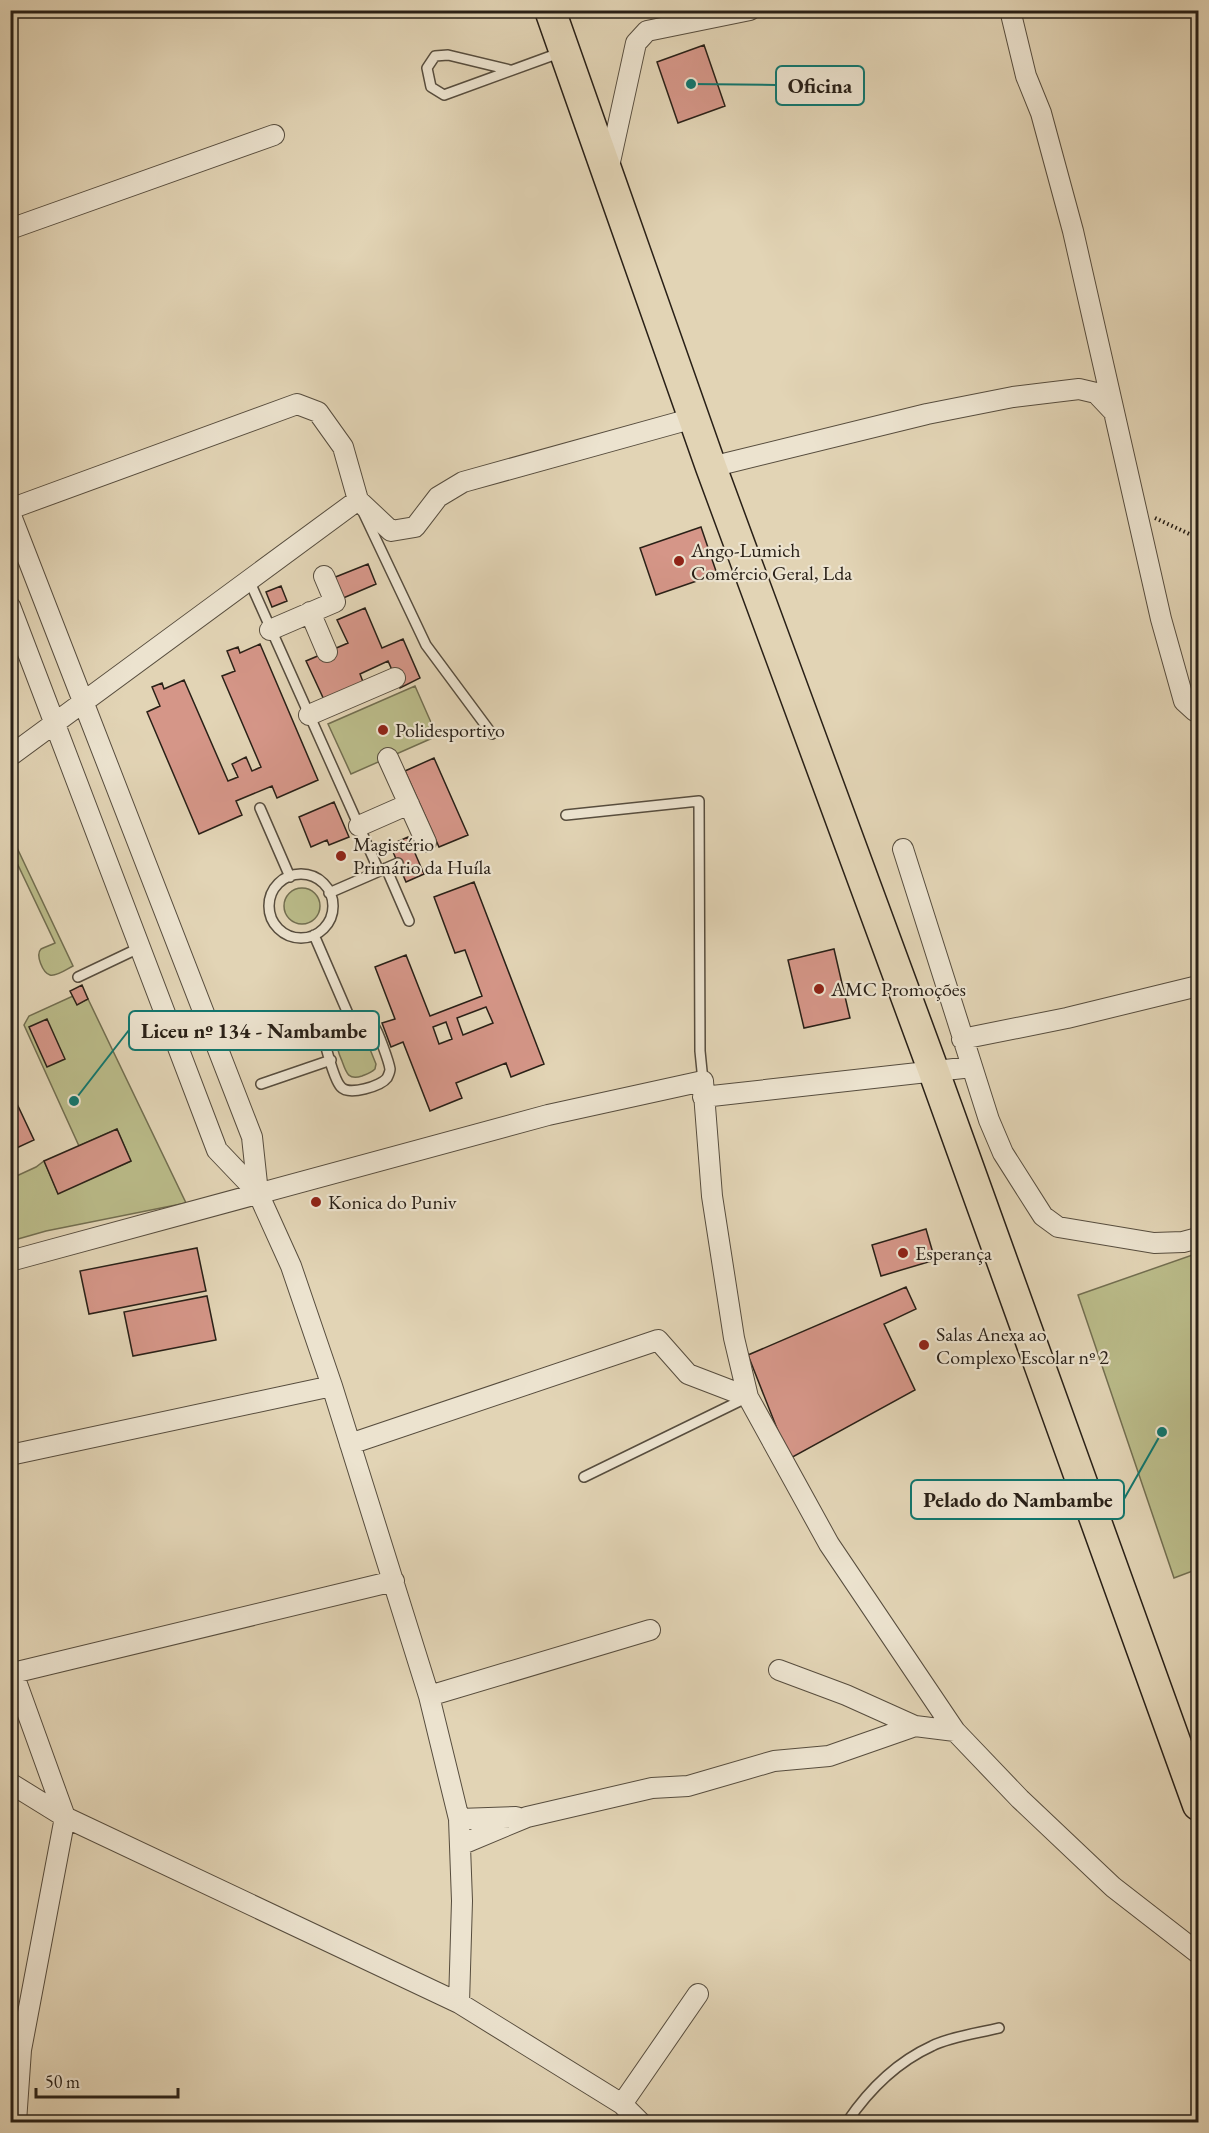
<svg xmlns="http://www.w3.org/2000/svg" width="1209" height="2133" font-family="'EB Garamond',serif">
	<rect width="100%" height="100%" fill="#e2d4b5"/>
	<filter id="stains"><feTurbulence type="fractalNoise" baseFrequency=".00333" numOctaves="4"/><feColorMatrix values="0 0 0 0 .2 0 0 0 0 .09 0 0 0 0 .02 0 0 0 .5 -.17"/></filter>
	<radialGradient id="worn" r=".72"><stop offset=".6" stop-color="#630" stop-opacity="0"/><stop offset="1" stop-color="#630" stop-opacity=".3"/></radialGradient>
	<!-- green -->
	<path fill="#babb89" stroke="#726e50" stroke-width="1.5" d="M415,686l22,50 -86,38 -23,-50z
		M10,833l63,133c-6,3 -17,11 -23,9 -7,-2 -15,-20 -9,-26 4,-2 10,-4 14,-6l-39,-82 -5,2z
		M284 906a18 18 0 1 1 36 0a18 18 0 1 1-36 0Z
		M73,996l4,8 11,-5 98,204 -140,28 -35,10 -1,-62 26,-12 8,-6 14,32 73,-32 -14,-32 -38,17 -55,-121 5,-9z
		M357,1032h6l13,32 -1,5c-4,4 -8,5 -13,7 -14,5 -16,-4 -20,-15 -3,-7 -6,-13 -5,-20z
		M1198,1253v316l-24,9 -96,-283z"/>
	<!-- building -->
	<path fill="#d59688" stroke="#292017" stroke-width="1.5" fill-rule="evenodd" d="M704,45l21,61 -47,17 -21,-61z
		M701,527l16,47 -61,21 -16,-47z
		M368,564l8,20 -35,15 -8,-21z
		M281,586l6,15 -15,6 -6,-15z
		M365,608l17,40 21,-9 17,39 -20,10 -12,-27 -28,13 5,13 -39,17 -20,-43 42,-18 -11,-23z
		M260,644l58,136 -41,18 -5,-12 -36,15 6,14 -43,19 -52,-122 13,-6 -8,-19 10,-4 2,6 20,-9 44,101 10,-4 -6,-13 14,-7 6,14 9,-4 -39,-91 13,-5 -8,-20 11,-4 2,6z
		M434,758l34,77 -29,12 -34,-76z
		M334,802l15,35 -20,8 -2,-5 -16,7 -12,-30z
		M408,837l16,37 -18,8 -16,-37z
		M474,882l70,182 -33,13 -5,-14 -50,20 6,15 -32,13 -27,-69 -12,5 -9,-24 13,-4 -20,-52 31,-12 24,61 52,-20 -17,-46 -10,3 -21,-56zM486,1007l7,16 -30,12 -6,-17zM446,1022l6,17 -13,5 -6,-17z
		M834,949l16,69 -46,10 -16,-68z
		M82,985l6,14 -11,6 -7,-14z
		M47,1019l18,40 -18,8 -18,-40z
		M10,1089l24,51 -24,11z
		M117,1129l14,32 -73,33 -14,-33z
		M926,1229l9,31 -54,16 -9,-31z
		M197,1248l9,43 -117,23 -9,-43z
		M906,1287l10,22 -32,15 31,66 -126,69 -41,-104z
		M207,1296l9,44 -83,16 -9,-44z"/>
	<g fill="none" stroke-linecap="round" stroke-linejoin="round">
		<defs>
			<path id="lane" d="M510,70l-62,-15 -13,1 -8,12 4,19 13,8 118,-43
				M364,514l62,131 66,89
				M249,580l130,291
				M260,808l30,69
				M566,815l133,-14 1,250 3,30
				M386,868l23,53
				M269 906a32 32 0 1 1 64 0a32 32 0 1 1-64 0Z
				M329,893l69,-30
				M314,935l35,81c8,5 18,2 25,10 4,5 15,36 16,43 0,2 -2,7 -3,9 -6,8 -38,18 -46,9 -7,-7 -13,-33 -16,-43l1,-7 20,-13 3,-8
				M78,977l61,-29
				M261,1084l70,-24
				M584,1477l162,-79
				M847,2122c21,-31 50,-60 85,-76 17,-9 47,-13 67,-18"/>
			<path id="street" d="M1010,10l16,66 15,37 32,118 88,388 23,82 11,10 3,-1
				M608,171l28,-128 11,-12 103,-21
				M10,229l264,-94
				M711,467l216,-53 86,-17 66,-8 17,4 18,19
				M10,509l287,-105 21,8 25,35 15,53 33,31 24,-4 23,-30 25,-15 231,-64
				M10,513l242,624 6,56 33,73 41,120 97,310 30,123 3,82 -3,102
				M10,606l207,544 41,43
				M310,612l17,40
				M270,630l65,-28 -11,-26
				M309,715l86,-37
				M10,756l348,-256
				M388,758l38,84
				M359,826l50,-22
				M903,849l86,271 14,33 40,63 15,11 96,16 29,-1 15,-4
				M962,1039l105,-21 131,-32
				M703,1097l269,-30
				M10,1261l538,-146 155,-34 9,115 22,142 14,59 81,147 126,187 65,68 93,88 85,66
				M350,1444l308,-104 30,34 60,23
				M10,1455l322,-69
				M779,1670l67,25 69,31 40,5
				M10,1671l3,2 52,144 -44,233 -5,72
				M13,1673l381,-92
				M429,1696l221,-66
				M10,1783l55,34 394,186 163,101 18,18
				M459,1819l57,-2
				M460,1845l67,-28 125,-29 36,-2 86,-25 55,-5 86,-30
				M622,2104l76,-110"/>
			<path id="primary" d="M550,10l161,457 223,605 264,733"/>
		</defs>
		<!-- lane casing -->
		<use href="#lane" stroke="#574d3e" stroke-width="12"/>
		<!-- street casing -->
		<use href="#street" stroke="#574d3e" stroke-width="22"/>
		<!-- primary casing -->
		<use href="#primary" stroke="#292017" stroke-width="33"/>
		<!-- path -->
		<path stroke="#292017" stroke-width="4" stroke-dasharray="1.5 3" stroke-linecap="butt" d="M1155,518l43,20"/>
		<!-- lane -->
		<use href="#lane" stroke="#ece3cf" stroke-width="9"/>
		<!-- street -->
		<use href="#street" stroke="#ece3cf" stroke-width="20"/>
		<!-- primary -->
		<use href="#primary" stroke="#e2d4b5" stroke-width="30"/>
	</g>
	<!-- markers -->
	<g fill="#8f2418" stroke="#ece3cf" stroke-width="2">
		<circle cx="679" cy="561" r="6"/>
		<circle cx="383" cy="730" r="6"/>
		<circle cx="341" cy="856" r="6"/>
		<circle cx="819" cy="989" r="6"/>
		<circle cx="316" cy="1202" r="6"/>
		<circle cx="903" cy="1253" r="6"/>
		<circle cx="924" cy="1345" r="6"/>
	</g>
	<g text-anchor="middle" stroke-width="4.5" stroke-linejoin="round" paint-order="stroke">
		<!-- poi labels -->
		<g font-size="20" fill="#292017" stroke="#ece3cf" text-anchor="start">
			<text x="691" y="557">Ango-Lumich<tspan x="691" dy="23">Comércio Geral, Lda</tspan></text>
			<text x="395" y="737">Polidesportivo</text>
			<text x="353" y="851">Magistério<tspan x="353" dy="23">Primário da Huíla</tspan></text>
			<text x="831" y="996">AMC Promoções</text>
			<text x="328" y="1209">Konica do Puniv</text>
			<text x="915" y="1260">Esperança</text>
			<text x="936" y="1341">Salas Anexa ao<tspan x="936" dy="23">Complexo Escolar nº 2</tspan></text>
		</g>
	</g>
	<!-- callouts -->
	<path fill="none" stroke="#0f766e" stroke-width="2" d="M691 84L776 85M74 1101L129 1030M1162 1432L1124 1499"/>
	<g fill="#0f766e" stroke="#ece3cf" stroke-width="2">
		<circle cx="691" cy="84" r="6"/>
		<circle cx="74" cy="1101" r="6"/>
		<circle cx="1162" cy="1432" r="6"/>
	</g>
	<g fill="#ece3cf" stroke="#0f766e" stroke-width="2">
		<rect x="776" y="66" width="88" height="39" rx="6"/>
		<rect x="129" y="1011" width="250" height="39" rx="6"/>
		<rect x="911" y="1480" width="213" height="39" rx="6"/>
	</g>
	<g font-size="21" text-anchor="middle" font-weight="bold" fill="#292017">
		<text x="820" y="93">Oficina</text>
		<text x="254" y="1038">Liceu nº 134 - Nambambe</text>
		<text x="1018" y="1507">Pelado do Nambambe</text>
	</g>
	<!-- margin -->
	<rect width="1209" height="2133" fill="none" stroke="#e2d4b5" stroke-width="36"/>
	<rect x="12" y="12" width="1185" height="2109" fill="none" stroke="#292017" stroke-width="3"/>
	<rect x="18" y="18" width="1173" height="2097" fill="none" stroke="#292017" stroke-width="1.5"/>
	<!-- scale -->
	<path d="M36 2088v9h142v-9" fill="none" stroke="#292017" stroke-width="3"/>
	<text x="45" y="2088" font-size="18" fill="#292017" stroke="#ece3cf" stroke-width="4.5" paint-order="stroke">50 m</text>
	<rect width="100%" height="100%" filter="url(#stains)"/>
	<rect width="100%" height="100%" fill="url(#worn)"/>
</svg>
